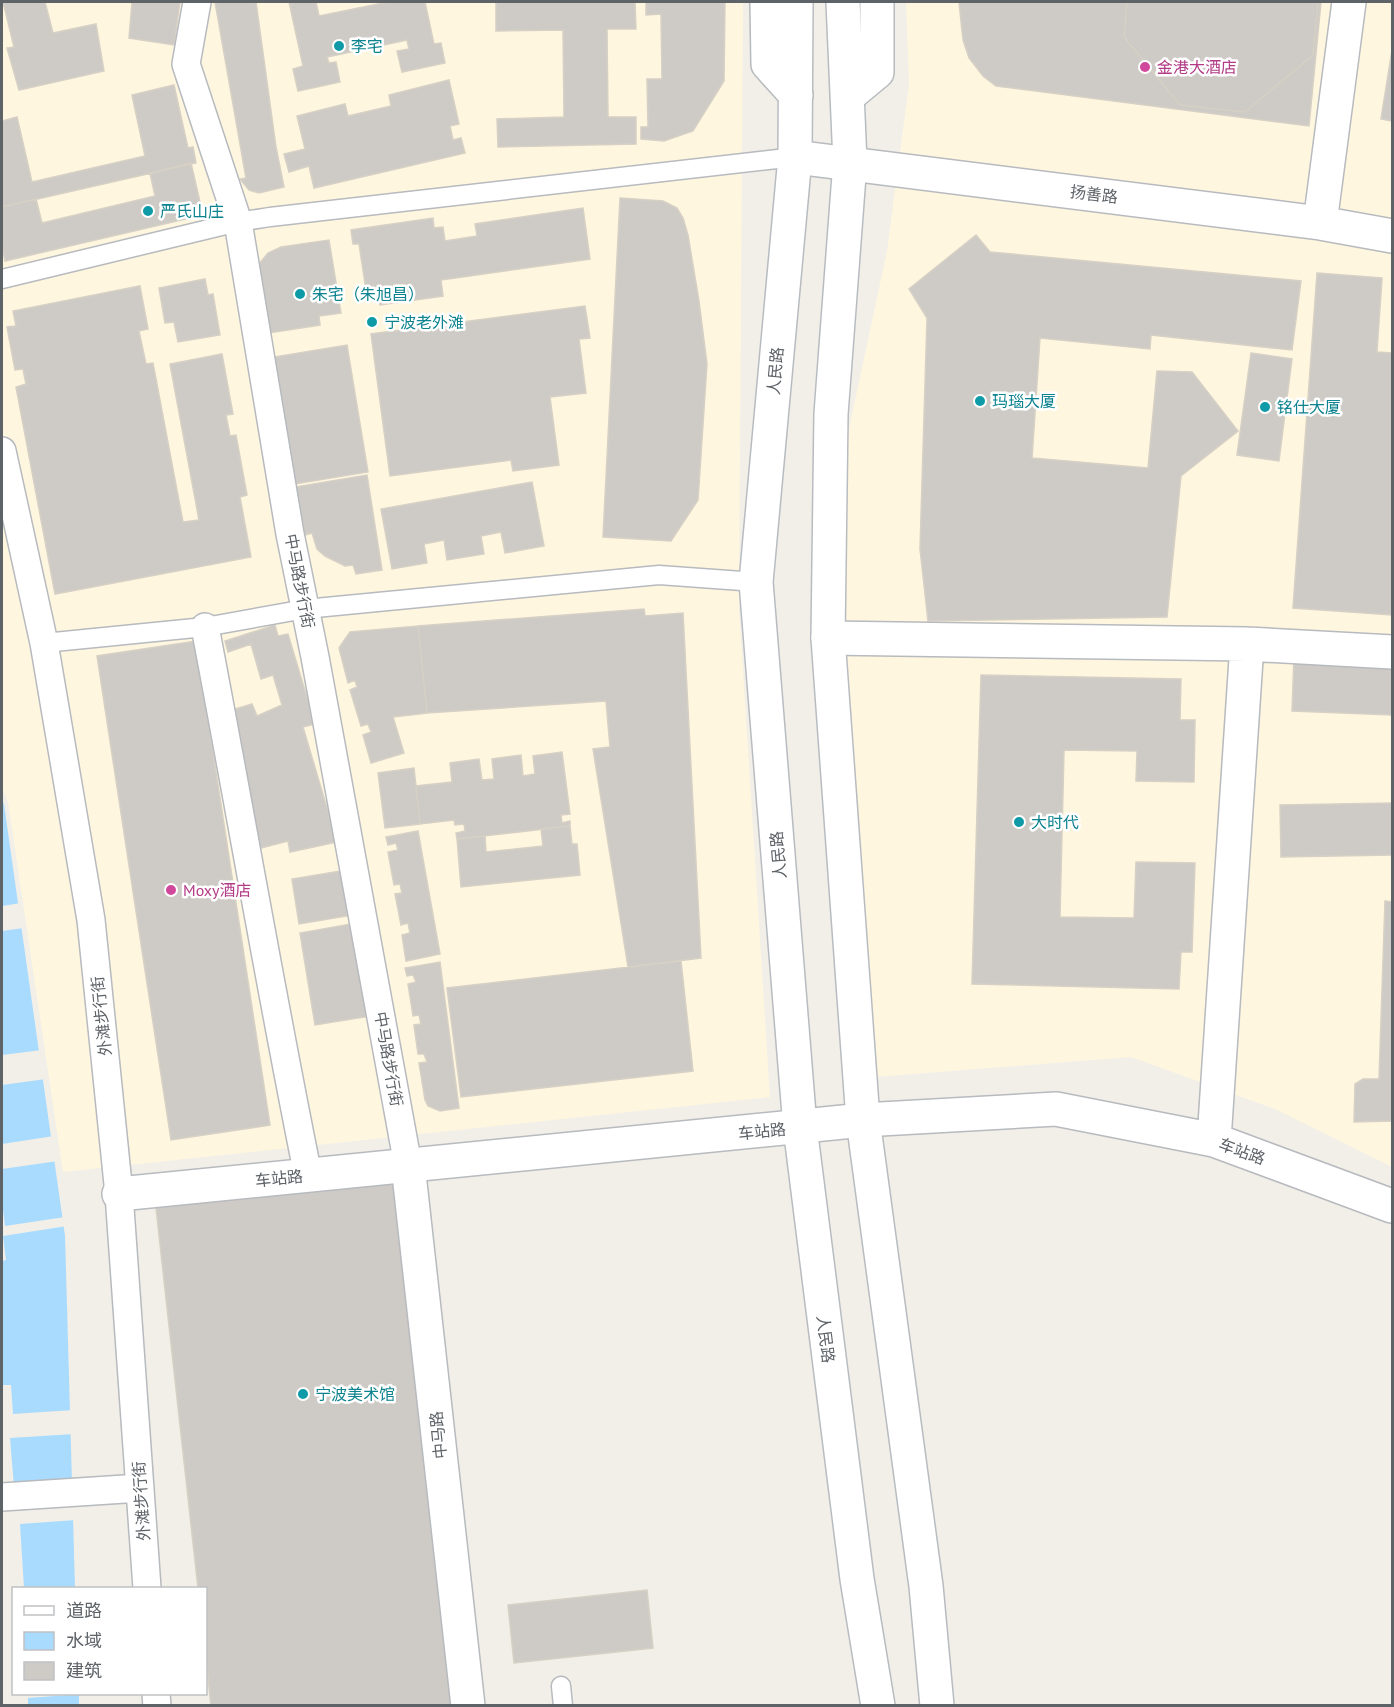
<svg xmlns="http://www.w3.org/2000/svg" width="1394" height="1707" font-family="'PT Sans','Noto Sans SC',sans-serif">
	<rect width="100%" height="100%" fill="#f1efe7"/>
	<!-- commercial -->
	<path fill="#fef6df" d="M2,2h741l-4,606 31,489 -707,75 -55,-370 -6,-14z
		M906,2h486v1165l-117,-58 -144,-52 -256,20 -33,-414 2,-211 43,-201 22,-167z"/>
	<!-- water -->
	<path fill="#a9dbff" d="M2,800l2,4 61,432 10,352h-61v106h65v11h-77z"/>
	<!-- pier -->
	<path fill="#f1efe7" d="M21,903l3,25 -22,3v-25z
		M42,1050l4,29 -44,6v-30z
		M54,1136l4,25 -56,8v-25z
		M2,1201l3,25 60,-9 2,9 -64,10 3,24 -4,1z
		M2,1385h9l2,29 60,-4 1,24 -64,4 4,48 61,-4 1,38 -56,4 4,64h-10v106h68l-54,4v8l-26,-1z"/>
	<!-- building -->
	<path fill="#cecbc6" stroke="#d6d0c5" stroke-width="1.5" d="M3,2h42l8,31 43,-9 8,47 -85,19 -12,-42 7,-1z
		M132,2h48l-6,43 -45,-7z
		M215,2h41l20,145 8,40 -25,6 -10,-3 -9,-11 6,-1z
		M289,2h27l3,14 69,-14h37l9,42 7,-1 4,20 -43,9 -5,-21 12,-2 -2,-9 -80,17 2,6 7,-1 4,20 -42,9 -5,-22 10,-3z
		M496,2h139l1,27h-29l1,88h28v27l-138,3 -1,-28 67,-2 -1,-87 -67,1z
		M646,2h79l-1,79 -31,50 -29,10 -23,-2v-12h7l-1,-48h15l-1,-65 -15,1z
		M959,2h362l-12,124 -313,-40 -13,-10 -14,-18 -6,-18z
		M1127,2h191l-5,53 -68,57 -65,-7 -56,-68z
		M1392,50v71l-11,-2z
		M449,80l10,44 -9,2 3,14 8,-2 4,15 -151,35 -5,-22 -20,6 -5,-18 21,-5 -8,-33 48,-12 3,12 43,-10 -2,-11z
		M174,85l14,63 5,-1 3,16 -194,44v-86l15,-4 15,65 113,-26 -13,-61z
		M191,163l12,52 -198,46 -3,-16v-38l34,-8 6,24 113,-27 -5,-23z
		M620,198l43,3 14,7 6,10 5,17 11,66 8,63 -9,136 -27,41 -68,-4z
		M583,208l7,51 -149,21 2,16 -63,9 -3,-17 -11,2 -7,-46h-6l-2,-14 82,-12 1,10 9,-1 2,14 32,-5 -2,-12z
		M976,235l14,17 311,29 -9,69 -141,-15 -1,14 -110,-11 -8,120 116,10 9,-97 35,1 46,59 -57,45 -14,141 -239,4 -8,-72 7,-231 -18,-29z
		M329,240l12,73 -22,3 1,9 -51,8 -11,-59 1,-10 9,-11 13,-6z
		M1317,273l65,5 -5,74 15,1v262l-99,-7z
		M205,279l3,16 5,-1 7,41 -42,7 -4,-20 -9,1 -6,-35z
		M140,286l8,43 -9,2 7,33 7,-1 30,159 16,-2 -29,-156 52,-10 11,60 -7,1 4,21 6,-1 11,60 -7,2 11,60 -196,37 -39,-207 10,-3 -3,-15 -8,1 -8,-43 9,-1 -3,-15z
		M585,306l5,32 -11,1 7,54 -36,4 9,68 -46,6 -2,-11 -121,16 -19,-142z
		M347,345l21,127 -73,12 -21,-127z
		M1251,353l41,6 -13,102 -42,-6z
		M367,475l15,95 -26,4 -3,-9 -8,1 -20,-10 -8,-7 -5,-16 -7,2 -10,-48z
		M532,482l12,64 -39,7 -4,-21 -20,4 3,18 -37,6 -3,-20 -20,4 3,19 -35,6 -11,-60z
		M644,609l1,7 38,-3 18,345 -73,9 -35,-218 17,-2 -4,-46 -179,12 -9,-87z
		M275,625l3,11 10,-2 27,90 -12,3 34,115 -47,10 -2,-11 -31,8 -22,-140 17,-5 5,12 25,-11 -9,-30 -12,4 -10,-35 -23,8 -3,-11z
		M418,626l9,87 -34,4 11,36 -33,10 -8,-28 8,-3 -3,-8 -7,2 -11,-36 7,-3 -2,-7 -7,3 -9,-35 11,-16z
		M196,641l74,484 -99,15 -74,-484z
		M1294,657l98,4v54l-100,-4z
		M981,675l200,4 -1,41h15l-1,62 -58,-1 1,-30 -73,-1 -4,167 74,1 2,-56 59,1 -3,89h-11l-2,37 -207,-5z
		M562,752l8,62 -9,1 1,8 8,-2v5l-113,13 -1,-6 9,-2 -1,-7 -9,1 -1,-5 -34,4 -4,-38 36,-4 -2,-19 29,-4 3,21 12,-1 -2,-20 29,-4 2,21 12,-2 -2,-18z
		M414,768l6,56 -35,4 -7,-55z
		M1392,803v52l-111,2 -1,-52z
		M570,826l2,18h5l3,31 -119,12 -4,-48 28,-3 1,16 57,-6 -2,-17z
		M418,831l22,123 -34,7 -4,-26 8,-2 -2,-10 -7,2 -6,-31 7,-1 -2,-9 -6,1 -6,-33 10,-2 -2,-7 -8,2 -2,-8z
		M346,870l7,45 -54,9 -7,-45z
		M1385,901l7,1v219l-38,1 1,-38 8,-5h16z
		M356,923l15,93 -56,9 -15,-92z
		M681,961l12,110 -232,26 -14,-109z
		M440,962l19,146 -19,3 -12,-5 -3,-6 -6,-37 8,-1 -3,-8h-6l-4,-29 7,-1 -2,-9 -6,1 -5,-32 8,-2 -3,-7 -6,1 -2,-8z
		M404,1171l59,535h-252l-5,-48v-70h-8l-43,-389z
		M647,1590l6,58 -139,15 -6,-58z"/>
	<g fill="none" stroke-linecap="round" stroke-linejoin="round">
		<defs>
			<path id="service" d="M2,279l236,-57 32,-5 525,-60
				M44,643l161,-16 100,-18 354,-34 97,7
				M561,1686l2,20"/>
			<path id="pedestrian" d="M197,2l-11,62 52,158 52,312 25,123 93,508
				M2,451l42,192 47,277 28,274 28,394
				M205,627c35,182 66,366 103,548
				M2,1497l138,-9
				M156,1694l1,12"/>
			<path id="minor" d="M767,2l1,62 28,31
				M848,96l29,-24v-70
				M795,157l525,66 72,13
				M1320,223l29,-221
				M828,638l419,6 145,8
				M1214,1140l33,-496
				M119,1194l744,-74 193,-11 158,31 178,66"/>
			<path id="tertiary" d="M408,1165l60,541"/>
			<path id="secondary" d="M796,2l-1,155 -39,425 44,545 57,452 21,127
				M843,2l7,160 -19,252 -3,224 35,482 63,466 11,120"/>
		</defs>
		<!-- service casing -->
		<use href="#service" stroke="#b7babe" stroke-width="21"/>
		<!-- pedestrian casing -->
		<use href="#pedestrian" stroke="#b7babe" stroke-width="30"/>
		<!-- minor casing -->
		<use href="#minor" stroke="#b7babe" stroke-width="36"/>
		<!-- tertiary casing -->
		<use href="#tertiary" stroke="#b7babe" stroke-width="36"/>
		<!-- secondary casing -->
		<use href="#secondary" stroke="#b8bcc1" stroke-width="36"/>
		<!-- service -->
		<use href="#service" stroke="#fff" stroke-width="18"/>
		<!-- pedestrian -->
		<use href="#pedestrian" stroke="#fff" stroke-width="27"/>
		<!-- minor -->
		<use href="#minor" stroke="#fff" stroke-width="33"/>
		<!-- tertiary -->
		<use href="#tertiary" stroke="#fff" stroke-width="33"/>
		<!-- secondary -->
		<use href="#secondary" stroke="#fff" stroke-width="33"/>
	</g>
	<!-- markers -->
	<g fill="#0f9aa8" stroke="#fff" stroke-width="2">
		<circle cx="339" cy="46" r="6"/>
		<circle cx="148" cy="211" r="6"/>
		<circle cx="300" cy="294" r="6"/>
		<circle cx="372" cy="322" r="6"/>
		<circle cx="980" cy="401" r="6"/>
		<circle cx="1265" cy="407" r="6"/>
		<circle cx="1019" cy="822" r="6"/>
		<circle cx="303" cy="1394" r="6"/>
	</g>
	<g fill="#d1479c" stroke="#fff" stroke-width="2">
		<circle cx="1145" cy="67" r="6"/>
		<circle cx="171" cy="890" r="6"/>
	</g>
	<g text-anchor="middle" stroke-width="5" stroke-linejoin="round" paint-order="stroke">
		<!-- culture labels -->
		<g font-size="16" fill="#0d838f" stroke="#fff" text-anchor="start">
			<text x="351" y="52">李宅</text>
			<text x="160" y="217">严氏山庄</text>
			<text x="312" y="300">朱宅（朱旭昌）</text>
			<text x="384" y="328">宁波老外滩</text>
			<text x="992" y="407">玛瑙大厦</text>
			<text x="1277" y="413">铭仕大厦</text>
			<text x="1031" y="828">大时代</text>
			<text x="315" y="1400">宁波美术馆</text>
		</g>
		<!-- hotel labels -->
		<g font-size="16" fill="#b23c85" stroke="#fff" text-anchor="start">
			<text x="1157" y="73">金港大酒店</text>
			<text x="183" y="896">Moxy酒店</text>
		</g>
		<!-- street labels -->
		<g font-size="16" fill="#5e6368" stroke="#fff">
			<text transform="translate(1094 194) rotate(7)" y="6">扬善路</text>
			<text transform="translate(775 371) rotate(-85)" y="6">人民路</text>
			<text transform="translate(300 581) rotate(79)" y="6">中马路步行街</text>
			<text transform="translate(778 855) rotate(-95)" y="6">人民路</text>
			<text transform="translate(101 1016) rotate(-96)" y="6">外滩步行街</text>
			<text transform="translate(389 1059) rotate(80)" y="6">中马路步行街</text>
			<text transform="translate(762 1131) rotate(-6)" y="6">车站路</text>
			<text transform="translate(1242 1151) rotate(20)" y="6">车站路</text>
			<text transform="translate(279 1178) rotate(-6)" y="6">车站路</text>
			<text transform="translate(826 1339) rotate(83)" y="6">人民路</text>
			<text transform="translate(438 1435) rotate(-96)" y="6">中马路</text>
			<text transform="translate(141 1501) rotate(-94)" y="6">外滩步行街</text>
		</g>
	</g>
	<!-- border -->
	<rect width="1394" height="1707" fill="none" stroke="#5e6368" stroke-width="6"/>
	<!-- legend -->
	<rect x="12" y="1587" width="195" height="108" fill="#ffffff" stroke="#bfc1c3" stroke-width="1.5"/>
	<rect x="24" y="1606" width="30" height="9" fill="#ffffff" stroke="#bfc1c3" stroke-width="1.5"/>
	<text x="66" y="1617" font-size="18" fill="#5e6368">道路</text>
	<rect x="24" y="1632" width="30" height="18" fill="#a9dbff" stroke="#bfc1c3" stroke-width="1.5"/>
	<text x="66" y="1647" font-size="18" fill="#5e6368">水域</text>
	<rect x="24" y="1662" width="30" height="18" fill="#cecbc6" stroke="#bfc1c3" stroke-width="1.5"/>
	<text x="66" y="1677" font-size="18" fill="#5e6368">建筑</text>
</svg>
